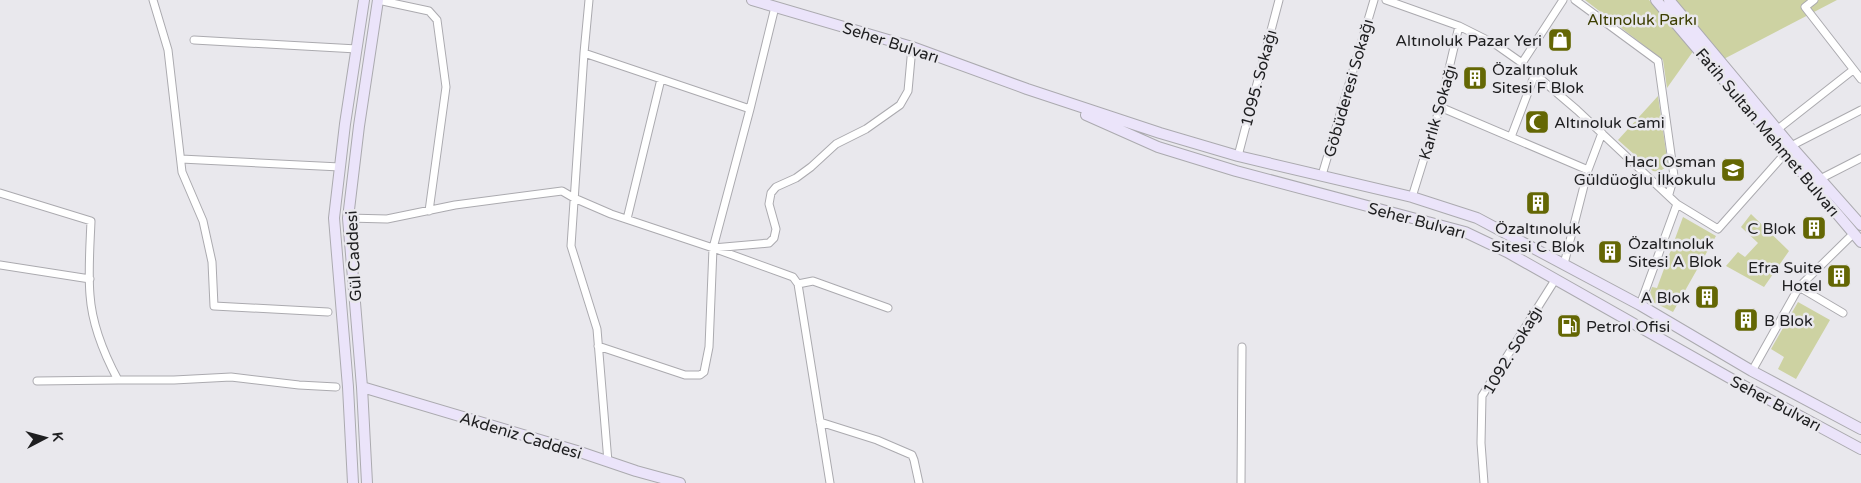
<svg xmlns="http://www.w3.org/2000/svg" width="1861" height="483" font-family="'Varela Round',sans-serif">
	<rect width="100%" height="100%" fill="#e9e8ed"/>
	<!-- green -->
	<path fill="#cdd2a2" d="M1585,0h64l45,50 -27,38 -4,-28z
		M1667,0h170l-119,62z
		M1658,96l10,69c-5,5 -9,7 -15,6l-35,-31z
		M1751,214l38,37 -25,36 -38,-21 12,-14 7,5 13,-14 -17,-16z
		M1683,217l33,19 -43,76 -20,-10 -3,-9 2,-6 5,1z
		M1798,302l32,18 -34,59 -18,-10 6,-12 -13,-8z"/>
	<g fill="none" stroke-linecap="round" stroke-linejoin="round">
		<defs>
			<path id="street" d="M153,0l15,50 14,122 21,49 9,41 2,44 114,6
				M378,0l51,11 8,9 9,67 -17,124
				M1386,0l73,26 36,18 27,19 55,47 100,94 41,25 64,-72
				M1575,0l83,61 16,115 -5,18
				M1814,0l-9,7 56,72
				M194,40l163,9
				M584,53l5,-53
				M1522,63l41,-63
				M1440,107l148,63
				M1778,129l75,-59
				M1511,137l24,-63
				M1791,146l70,-36
				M1238,156l41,-156
				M181,159l159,8
				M1322,175l52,-175
				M1820,179l41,-21
				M0,193l91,28c-1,25 -3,50 -1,74 2,30 14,59 28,85h56l57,-3 68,8 37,2
				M1412,197l28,-90 19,-81
				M348,218l39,1 68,-14 107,-14 12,7 37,16 102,34 56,-5 5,-5 2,-9 -7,-25 2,-11 5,-6 20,-9 15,-11 25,-23 30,-15 34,-24 8,-14 4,-44
				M627,219l34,-140
				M716,249l77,28 5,7 32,199
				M1564,264l24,-94 14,-37
				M0,265l90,14
				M798,284l15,-3 75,27
				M1799,287l44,26
				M1640,305l37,-101
				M598,346l87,29h15l4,-3 5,-25 4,-99 37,-139 25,-102
				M1752,371l47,-84 55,-54
				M37,381l81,-1
				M820,422l57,18 35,15 2,5 5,23
				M608,462l-11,-133 -26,-83 13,-193 166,56
				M1241,483l1,-136
				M1484,483l-3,-40 1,-47 73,-116"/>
			<path id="secondary" d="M752,0l160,47 115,42 133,44 78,23 174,41 65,21 163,87 112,66 109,58
				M1656,0l205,242
				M1669,0l122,146 70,79
				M1086,115l72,32 78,24 229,61 42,20 237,134 117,63
				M362,387l215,64 59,20 44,12
				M353,483l-5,-96 -14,-169 11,-94 19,-124
				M367,483l-5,-96 -14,-169 11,-92 19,-126"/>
		</defs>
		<!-- street casing -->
		<use href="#street" stroke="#abaaaf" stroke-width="9"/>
		<!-- secondary casing -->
		<use href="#secondary" stroke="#abaaaf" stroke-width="12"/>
		<!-- street -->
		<use href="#street" stroke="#fff" stroke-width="7"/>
		<!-- secondary -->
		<use href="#secondary" stroke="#ebe4fa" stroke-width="10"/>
	</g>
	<!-- icons -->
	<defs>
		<symbol id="shop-square" viewBox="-11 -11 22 22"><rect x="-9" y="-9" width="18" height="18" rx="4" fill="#646704" stroke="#e9e8ed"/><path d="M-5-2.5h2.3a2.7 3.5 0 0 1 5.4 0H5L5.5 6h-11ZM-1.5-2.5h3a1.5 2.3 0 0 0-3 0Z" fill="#fff"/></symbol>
		<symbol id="building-square" viewBox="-11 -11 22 22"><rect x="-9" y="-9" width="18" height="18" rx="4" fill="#646704" stroke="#e9e8ed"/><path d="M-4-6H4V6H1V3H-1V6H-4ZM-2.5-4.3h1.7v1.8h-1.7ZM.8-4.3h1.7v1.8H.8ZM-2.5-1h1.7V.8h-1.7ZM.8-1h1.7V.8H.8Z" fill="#fff"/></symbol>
		<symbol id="mosque-square" viewBox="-11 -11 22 22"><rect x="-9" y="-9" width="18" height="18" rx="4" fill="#646704" stroke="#e9e8ed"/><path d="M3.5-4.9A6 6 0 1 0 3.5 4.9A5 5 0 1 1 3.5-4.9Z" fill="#fff"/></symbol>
		<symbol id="school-square" viewBox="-11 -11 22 22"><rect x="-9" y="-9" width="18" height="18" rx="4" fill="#646704" stroke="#e9e8ed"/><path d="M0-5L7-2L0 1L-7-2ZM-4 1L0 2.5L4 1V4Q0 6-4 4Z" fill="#fff"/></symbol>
		<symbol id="fuel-square" viewBox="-11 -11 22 22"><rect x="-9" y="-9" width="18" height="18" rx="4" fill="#646704" stroke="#e9e8ed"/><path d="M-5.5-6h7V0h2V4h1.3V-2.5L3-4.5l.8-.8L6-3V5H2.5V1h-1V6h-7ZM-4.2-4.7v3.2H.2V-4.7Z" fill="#fff"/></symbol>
	</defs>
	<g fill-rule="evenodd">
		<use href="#shop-square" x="1546" y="26" width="28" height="28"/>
		<use href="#building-square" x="1461" y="64" width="28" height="28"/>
		<use href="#mosque-square" x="1523" y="108" width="28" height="28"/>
		<use href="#school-square" x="1719" y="156" width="28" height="28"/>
		<use href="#building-square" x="1524" y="189" width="28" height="28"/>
		<use href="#building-square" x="1800" y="214" width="28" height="28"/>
		<use href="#building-square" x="1596" y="238" width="28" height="28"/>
		<use href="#building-square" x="1825" y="262" width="28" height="28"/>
		<use href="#building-square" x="1693" y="283" width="28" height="28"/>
		<use href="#building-square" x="1732" y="306" width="28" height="28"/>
		<use href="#fuel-square" x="1555" y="312" width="28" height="28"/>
	</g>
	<g text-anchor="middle" stroke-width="5" stroke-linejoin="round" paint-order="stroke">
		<!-- park labels -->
		<g font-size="16" fill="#3d3f02" stroke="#e9e8ed">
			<text x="1642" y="25">Altınoluk Parkı</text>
		</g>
		<!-- poi labels -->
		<g font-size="16" fill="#1e1e20" stroke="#e9e8ed" text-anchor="end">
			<text x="1542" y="46">Altınoluk Pazar Yeri</text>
			<text x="1492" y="75" text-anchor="start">Özaltınoluk<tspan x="1492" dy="18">Sitesi F Blok</tspan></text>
			<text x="1554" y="128" text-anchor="start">Altınoluk Cami</text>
			<text x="1716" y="167">Hacı Osman<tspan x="1716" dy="18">Güldüoğlu İlkokulu</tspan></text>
			<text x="1538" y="234" text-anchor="middle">Özaltınoluk<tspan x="1538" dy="18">Sitesi C Blok</tspan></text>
			<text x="1796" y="234">C Blok</text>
			<text x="1628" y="249" text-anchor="start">Özaltınoluk<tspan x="1628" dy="18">Sitesi A Blok</tspan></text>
			<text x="1822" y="273">Efra Suite<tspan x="1822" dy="18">Hotel</tspan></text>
			<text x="1690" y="303">A Blok</text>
			<text x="1764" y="326" text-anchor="start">B Blok</text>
			<text x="1586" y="332" text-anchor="start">Petrol Ofisi</text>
		</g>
		<!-- street labels -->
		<g font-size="16" fill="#1e1e20" stroke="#e9e8ed">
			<text transform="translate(891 42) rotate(18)" y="6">Seher Bulvarı</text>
			<text transform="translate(1258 78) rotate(-75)" y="6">1095. Sokağı</text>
			<text transform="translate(1348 88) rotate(-74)" y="6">Göbüderesi Sokağı</text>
			<text transform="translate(1437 112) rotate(-74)" y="6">Karlık Sokağı</text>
			<text transform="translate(1768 132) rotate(50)" y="6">Fatih Sultan Mehmet Bulvarı</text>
			<text transform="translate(1417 220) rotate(15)" y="6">Seher Bulvarı</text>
			<text transform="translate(353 256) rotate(-93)" y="6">Gül Caddesi</text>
			<text transform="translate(1512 350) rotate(-59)" y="6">1092. Sokağı</text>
			<text transform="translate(1776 403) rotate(28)" y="6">Seher Bulvarı</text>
			<text transform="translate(521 435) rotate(17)" y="6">Akdeniz Caddesi</text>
		</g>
	</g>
	<!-- north arrow -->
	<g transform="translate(45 438) rotate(84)" stroke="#e9e8ed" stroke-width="4" paint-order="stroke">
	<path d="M0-4L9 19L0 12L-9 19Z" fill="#1e1e20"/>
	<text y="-8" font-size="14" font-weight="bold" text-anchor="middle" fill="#1e1e20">K</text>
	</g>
</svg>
